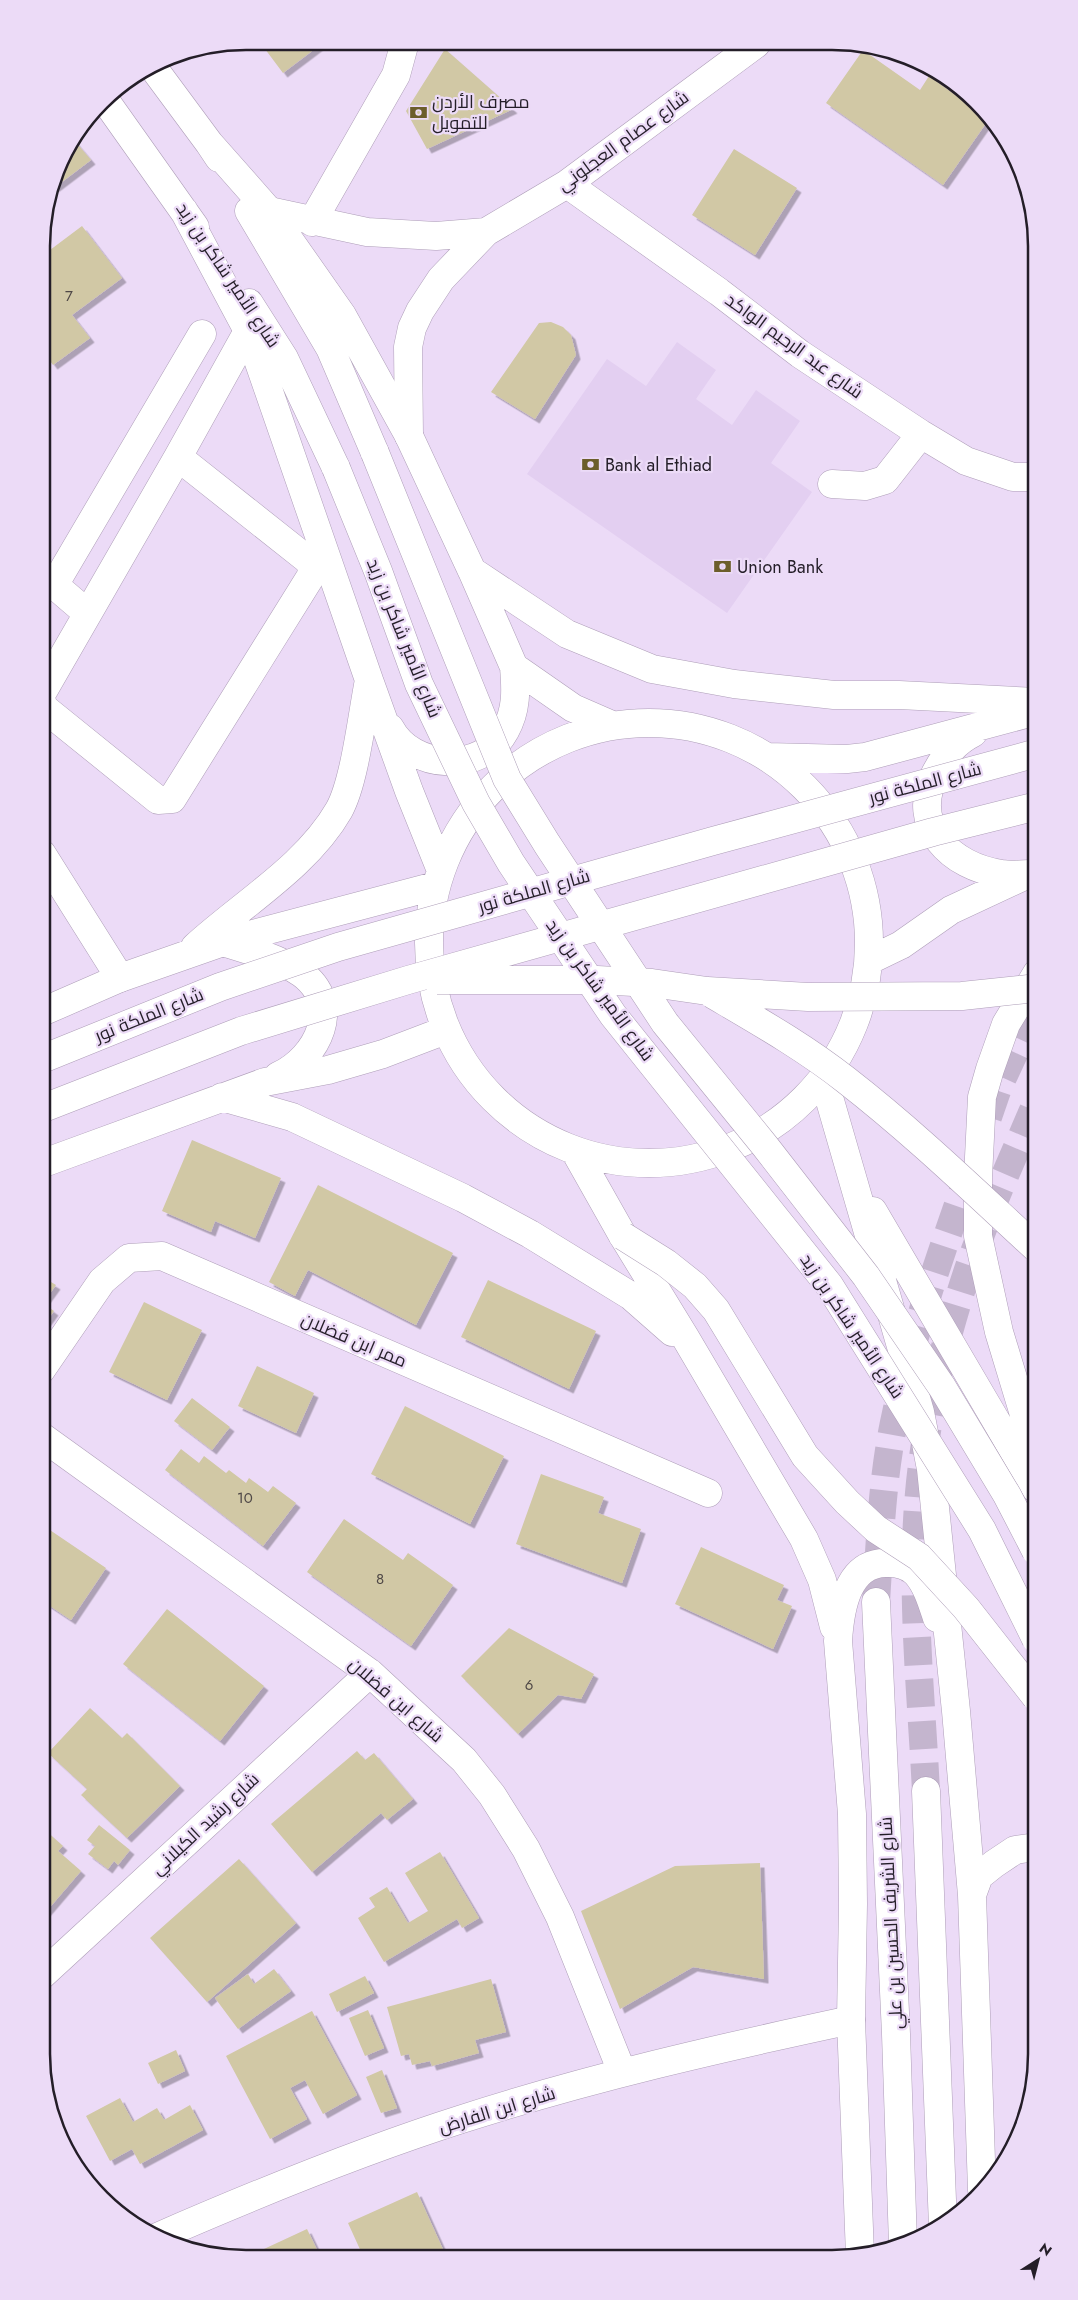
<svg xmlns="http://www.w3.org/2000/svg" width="1078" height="2300" font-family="Jost,Cairo,sans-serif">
	<defs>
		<filter id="shadow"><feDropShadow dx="4.5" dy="4.5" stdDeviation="0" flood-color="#0004"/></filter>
	</defs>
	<rect width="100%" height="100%" fill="#ecdbf7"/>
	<!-- built -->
	<path fill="#e3cff1" d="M677,342l39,28 -20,29 36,26 24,-35 44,31 -29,42 41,29 -85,121 -200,-139 80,-115 39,27z"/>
	<!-- building -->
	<path fill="#d1c8a5" filter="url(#shadow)" d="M259,41l65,1 -41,31z
		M445,49l68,60 -86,40 -21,-38z
		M863,50l57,40 9,-14 60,43 -46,66 -117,-82z
		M74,140l17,20 -37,28 8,-33z
		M734,149l63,39 -42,67 -63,-40z
		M82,226l40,52 -50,37 18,23 -37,27 -11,-15v-94z
		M551,322l12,5 8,8 5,20 -41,64 -44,-27 48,-69z
		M192,1140l89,38 -26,60 -40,-17 -4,11 -49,-21z
		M318,1185l135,68 -37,72 -108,-55 -13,26 -26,-14z
		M41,1276l15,9 -13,18 11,8 -13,18z
		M488,1280l108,51 -27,58 -108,-52z
		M144,1302l58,28 -35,70 -58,-28z
		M257,1366l57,27 -18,40 -58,-27z
		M192,1398l38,29 -18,23 -38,-29z
		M405,1406l99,50 -34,68 -99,-50z
		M181,1449l18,14 5,-7 22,17 3,-3 17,13 3,-5 19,14 5,-6 23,17 -33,43 -98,-76z
		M541,1474l63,23 -6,16 43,16 -19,54 -106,-39z
		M344,1519l59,41 5,-7 45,32 -42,61 -104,-74z
		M41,1524l65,44 -35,52 -30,-20z
		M701,1547l83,38 -7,15 15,6 -19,43 -98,-45z
		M167,1609l97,77 -44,55 -97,-77z
		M509,1628l85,46 -13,25 -23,-4 -40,39 -57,-58z
		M90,1708l32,30 5,-5 53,53 -53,52 -46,-43 6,-6 -39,-36z
		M357,1751l8,9 9,-7 39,46 -26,21 -6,-7 -69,59 -41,-48z
		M99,1825l31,25 -12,15 -4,-4 -6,8 -20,-15 7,-8 -8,-6z
		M45,1830l18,16 -5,5 23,20 -36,42 -4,-4v-75z
		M440,1852l39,66 -17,10 -5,-9 -73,43 -26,-44 17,-11 -6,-9 18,-11 21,36 20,-12 -23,-38z
		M239,1859l57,64 -89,79 -57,-64z
		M760,1863l4,116 -71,-12 -73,42 -39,-98 94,-45z
		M274,1969l17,22 -53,38 -23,-31 33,-24 6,10z
		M365,1976l9,17 -37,19 -8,-18z
		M491,1979l15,53 -31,8 4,13 -47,13 -2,-5 -18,4 -3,-11 -8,2 -14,-49z
		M368,2010l16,38 -19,8 -16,-38z
		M312,2011l45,84 -34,19 -18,-34 -15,8 17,31 -37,20 -44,-83z
		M176,2050l9,21 -27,13 -10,-21z
		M382,2070l15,38 -16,5 -15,-36z
		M120,2098l13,24 24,-14 7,12 26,-15 13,25 -63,34 -8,-15 -22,12 -24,-45z
		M417,2192l29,64h-83l-15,-33z
		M307,2229l13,27 -69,-1z"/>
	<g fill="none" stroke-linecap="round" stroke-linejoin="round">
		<!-- major-tunnel -->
		<path stroke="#c4b5ce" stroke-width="28" stroke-dasharray="28 14" stroke-linecap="butt" d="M988,1117l10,-29 39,-84
			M876,1602c4,-63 6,-127 20,-189 18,-86 48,-168 77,-251
			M926,1791c-5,-99 -16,-199 -7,-298 7,-79 27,-160 53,-235 19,-53 43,-105 65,-157"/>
		<defs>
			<path id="minor" d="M567,184l152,108 81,62 121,80 45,27 47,16h24
				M269,211l98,21 69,4 50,-4
				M312,222l84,-147 9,-33
				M409,436l-1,-89 4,-19 8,-17 21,-32 45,-47 81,-48 189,-140
				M832,484l33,2 20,-6 36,-46
				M87,613l-28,-24 -3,-5 3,-7 143,-243
				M42,693l136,-236 70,-126
				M42,702l2,6 114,92 14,-1 139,-223 1,-9 -4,-7 -130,-103
				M42,854l78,124
				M41,1370l61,-89 27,-23 33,-2 546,237
				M41,1436l329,237 94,87 28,35 34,54 34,68 62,155
				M41,1976l329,-303
				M155,2238c101,-44 203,-86 307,-119 127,-41 258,-71 389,-99"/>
			<path id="major" d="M152,66l57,77 10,15
				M105,100l90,127
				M209,143l60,68 73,104 67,121 63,135 42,96 59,41 39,17
				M184,211l64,120 121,349 40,111 31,77
				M249,211l81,137 45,105
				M249,303l35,55 52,110
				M472,571l95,63 85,35 82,15 100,11h65l138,7
				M429 943a220 220 0 1 1 440 0a220 220 0 1 1-440 0Z
				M390,728c22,42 92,46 115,3 12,-21 11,-41 9,-64
				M973,733c-18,9 -28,22 -38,41 -26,52 16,93 67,100 9,2 18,0 27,0
				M767,757l80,2 18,-2 172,-46
				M223,942c26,8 55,16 78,31 43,31 17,85 -23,103
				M195,947c47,-43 112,-81 144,-137 16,-29 23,-95 30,-130
				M870,960l31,-15 50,-35 73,-34
				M42,1012l78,-34 103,-36 212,-56
				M824,1080l96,332 11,57 25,242 16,184 10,295
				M222,1097l70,20 171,81 67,36 101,62 41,36
				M575,1151l48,85 62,101 119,202 18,41 12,47
				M41,1164l224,-82 63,-12 55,-16 63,-24
				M873,1211l163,278
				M1036,1454l-37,-122 -21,-96v-59l4,-80 8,-28 16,-45 31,-51
				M876,1602l20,432 7,210
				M926,1791l17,435
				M972,1895l7,-19 15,-12 21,-14 21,-3
				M860,2255l-9,-235 2,-116 -1,-90 -14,-173c2,-31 9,-80 50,-78 10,0 20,2 28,10 11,12 16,30 21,45"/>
		</defs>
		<!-- minor casing -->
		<use href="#minor" stroke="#ae9eb8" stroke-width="29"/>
		<!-- major casing -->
		<use href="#major" stroke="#ae9eb8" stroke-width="29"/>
		<!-- minor -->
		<use href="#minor" stroke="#fff" stroke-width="28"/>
		<!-- major -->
		<use href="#major" stroke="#fff" stroke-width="28"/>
		<defs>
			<path id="major-bridge" d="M375,453l132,326 40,65 118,179 100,123 101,130 76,111 65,108 29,56
				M336,468l42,103 41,113 57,119 35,60 102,152 216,270 153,245 54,109
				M623,1236l43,27 29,23 21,24 89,146 42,46 29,27 43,28 47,51 70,89"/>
			<path id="highway-bridge" d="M437,980h160l55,3 55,8 101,6 154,-1 75,-8
				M712,994c46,27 92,53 134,86 67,52 128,111 190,168
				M42,1059l178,-72 118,-40 375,-106 324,-88
				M41,1109l200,-78 167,-51 525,-148 104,-26"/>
		</defs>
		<!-- major-bridge casing -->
		<use href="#major-bridge" stroke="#ae9eb8" stroke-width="29" stroke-linecap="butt"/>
		<!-- highway-bridge casing -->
		<use href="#highway-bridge" stroke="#ae9eb8" stroke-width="29" stroke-linecap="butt"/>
		<!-- major-bridge -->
		<use href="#major-bridge" stroke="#fff" stroke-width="28"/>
		<!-- highway-bridge -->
		<use href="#highway-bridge" stroke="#fff" stroke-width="28"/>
	</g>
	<!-- icons -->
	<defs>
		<symbol id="bank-bare" viewBox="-9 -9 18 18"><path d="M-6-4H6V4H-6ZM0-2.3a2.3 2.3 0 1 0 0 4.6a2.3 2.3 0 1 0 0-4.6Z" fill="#6c5e2b" stroke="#ecdbf7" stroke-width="2.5" paint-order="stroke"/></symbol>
	</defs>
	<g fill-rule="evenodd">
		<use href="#bank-bare" x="406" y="100" width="25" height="25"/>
		<use href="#bank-bare" x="578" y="452" width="25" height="25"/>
		<use href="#bank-bare" x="710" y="554" width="25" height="25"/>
	</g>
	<g text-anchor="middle" stroke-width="4.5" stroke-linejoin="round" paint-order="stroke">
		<!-- number labels -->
		<g font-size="15" fill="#4f4847">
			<text x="69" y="301">7</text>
			<text x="245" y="1503">10</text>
			<text x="380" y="1584">8</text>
			<text x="529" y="1690">6</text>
		</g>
		<!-- poi labels -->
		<g font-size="18" fill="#241e28" stroke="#ecdbf7" text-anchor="start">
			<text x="432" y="108">مصرف الأردن<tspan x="432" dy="21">للتمويل</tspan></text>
			<text x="605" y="471">Bank al Ethiad</text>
			<text x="737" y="573">Union Bank</text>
		</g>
		<!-- street labels -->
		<g font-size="18" fill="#241e28" stroke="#ecdbf7">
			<text transform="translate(623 141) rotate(-36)" y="6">شارع عصام العجلوني</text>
			<text transform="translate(228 275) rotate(56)" y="6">شارع الأمير شاكر بن زيد</text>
			<text transform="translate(794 346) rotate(36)" y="6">شارع عبد الرحيم الواكد</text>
			<text transform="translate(404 638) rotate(68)" y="6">شارع الأمير شاكر بن زيد</text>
			<text transform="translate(925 783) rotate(-15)" y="6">شارع الملكة نور</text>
			<text transform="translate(534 891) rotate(-16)" y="6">شارع الملكة نور</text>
			<text transform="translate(600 990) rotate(54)" y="6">شارع الأمير شاكر بن زيد</text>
			<text transform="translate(149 1015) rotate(-22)" y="6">شارع الملكة نور</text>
			<text transform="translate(852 1326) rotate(56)" y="6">شارع الأمير شاكر بن زيد</text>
			<text transform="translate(354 1340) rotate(23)" y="6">ممر ابن فضلان</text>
			<text transform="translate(396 1700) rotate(41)" y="6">شارع ابن فضلان</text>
			<text transform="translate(205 1824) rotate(-43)" y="6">شارع رشيد الكيلاني</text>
			<text transform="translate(891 1923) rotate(-93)" y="6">شارع الشريف الحسين بن علي</text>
			<text transform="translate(497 2110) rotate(-17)" y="6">شارع ابن الفارض</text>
		</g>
	</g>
	<!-- crop -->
	<path d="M0 0H1078V2300H0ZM246 50H832A196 196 0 0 1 1028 246V2054A196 196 0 0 1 832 2250H246A196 196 0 0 1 50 2054V246A196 196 0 0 1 246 50Z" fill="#ecdbf7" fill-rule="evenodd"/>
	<path fill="none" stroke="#241e28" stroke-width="2.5" d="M246 50H832A196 196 0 0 1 1028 246V2054A196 196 0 0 1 832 2250H246A196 196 0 0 1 50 2054V246A196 196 0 0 1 246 50Z"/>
	<!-- north arrow -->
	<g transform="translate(1038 2260) rotate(36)" stroke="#ecdbf7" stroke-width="4" paint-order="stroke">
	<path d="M0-4L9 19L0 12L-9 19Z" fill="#241e28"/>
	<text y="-8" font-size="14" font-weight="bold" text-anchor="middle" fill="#241e28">N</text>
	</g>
</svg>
